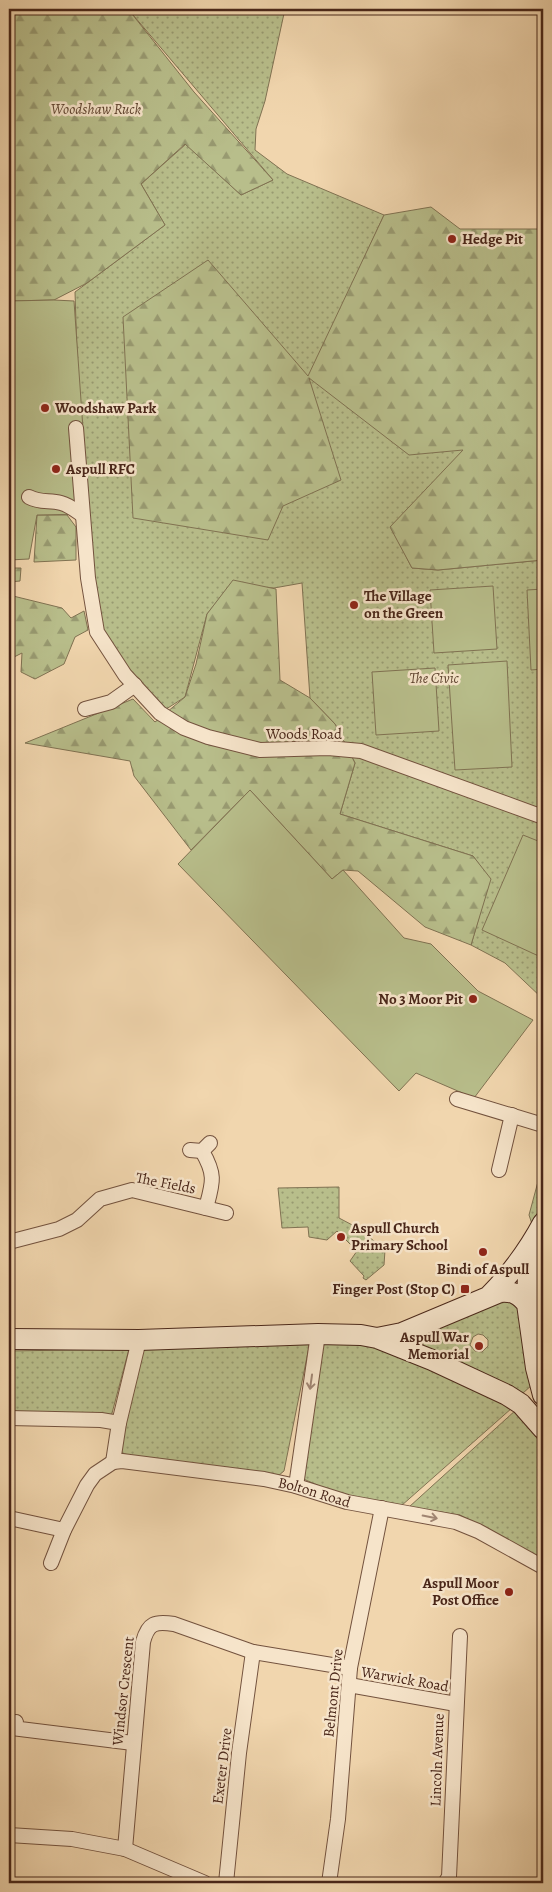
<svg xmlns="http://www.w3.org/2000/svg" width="552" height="1892" font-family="Alegreya,serif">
	<defs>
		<pattern id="grass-dots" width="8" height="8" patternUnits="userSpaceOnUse" patternTransform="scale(1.25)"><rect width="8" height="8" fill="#b8be8b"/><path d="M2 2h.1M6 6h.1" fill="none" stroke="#989a71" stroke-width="1.8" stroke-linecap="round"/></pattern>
		<pattern id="forest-firs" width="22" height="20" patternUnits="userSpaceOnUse" patternTransform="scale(1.25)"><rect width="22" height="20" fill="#b8be8b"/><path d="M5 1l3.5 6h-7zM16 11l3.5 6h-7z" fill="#989a71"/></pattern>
	</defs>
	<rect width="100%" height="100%" fill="#f1d6ae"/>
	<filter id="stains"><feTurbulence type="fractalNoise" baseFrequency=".004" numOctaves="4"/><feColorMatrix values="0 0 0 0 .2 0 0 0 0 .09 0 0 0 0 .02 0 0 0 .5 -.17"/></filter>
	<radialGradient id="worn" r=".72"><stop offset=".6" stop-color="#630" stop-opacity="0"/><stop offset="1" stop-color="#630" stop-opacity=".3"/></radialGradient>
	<!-- grass -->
	<path fill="url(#grass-dots)" stroke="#807252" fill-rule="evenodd" d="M128,9h157l-20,92 -9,28 -1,21 32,24 97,41 -75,163 155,72 -73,77 21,41 26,2 105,-10v439l-38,-36 -34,-18 19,-66 -17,-23 -133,-42 15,-51 -20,-39 -25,-26 -8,-115 -28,5 -44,-3 -23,29 -22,83 -25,16 -63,-81 -15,-117 -7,-223 90,-67 -24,-41 45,-40 55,51 32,-15z
		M543,1163v38l-11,23 -3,-9z
		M339,1187v31l19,10 27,22 -1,15 -18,15 -3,-2 1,-2 -14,-15 7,-10 -20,-20 -10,9 -18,-3 -1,-10 -26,1 -4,-40z
		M543,1241v72l-8,-33z
		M517,1294l16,90 -11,10 -97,-42 -4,-15 1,-6zM478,1334l5,1 5,5v6l-6,6 -7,-1 -5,-6 3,-8z
		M311,1337l-27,134 -6,5 -143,-19 -13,-4 -4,-8 25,-96z
		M325,1338l47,7 42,15 98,48 -111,98 -61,-11 -41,-18z
		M129,1349l-18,68 -102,-3v-63z
		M517,1409l12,15 10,18 4,21v96l-83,-44 -51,-8z"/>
	<!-- forest -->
	<path fill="url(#forest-firs)" stroke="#807252" d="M9,9h119l66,83 79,88 -32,15 -56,-51 -44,40 24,41 -78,58 -33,17 -45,1z
		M431,207l29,22h83v331l-105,10 -26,-2 -22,-41 73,-77 -54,5 -100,-77 32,102 -58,26 -15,34 -135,-22 -10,-201 85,-57 100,116 76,-161z
		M37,515h30l9,12v33l-42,2z
		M9,568h12l-1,13 -11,1z
		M233,580l43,9 4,91 30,18 25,26 20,39 -15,51 133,42 18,23 -20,66 -46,-18 -67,-56 -15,-1 -11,9 -82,-89 -59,60 -57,-74 -4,-15 -105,-18 108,-44 22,23 30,-25 11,-33 11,-50z
		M9,595l53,13 9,10 13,-7 4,19 -13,7 -11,27 -29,15 -14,-7 1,-19 -12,6 -1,7z"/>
	<!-- garden -->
	<path fill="#b8be8b" stroke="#807252" d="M54,300l20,1 15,213 -52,1 -8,44 -20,1v-259z
		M493,586l4,63 -63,4 -4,-63z
		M543,589v80l-12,1 -4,-80z
		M507,661l5,106 -57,3 -7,-105z
		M435,668l4,63 -63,4 -4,-63z
		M250,790l82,89 11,-9 61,68 27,6 47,47 55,29 -59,78 -58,-25 -17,18 -221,-227z
		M523,835l20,8v115l-61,-28z"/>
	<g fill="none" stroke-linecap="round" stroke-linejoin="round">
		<defs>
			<g id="minor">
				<path d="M76,428l12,150 9,54 28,43 35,38 24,15 24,9 52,13 68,-2 33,3 182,66"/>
				<path d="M29,497c11,6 20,3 32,6 8,2 14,7 21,12"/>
				<path d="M85,709l26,-7 24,-17"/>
				<path d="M457,1099l86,26"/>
				<path d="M190,1150l12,1 8,-8"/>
				<path d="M202,1151c14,24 11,31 4,57"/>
				<path d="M499,1170l13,-55"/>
				<path d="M9,1242l50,-13 18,-9 23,-21 32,-9 94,23"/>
				<path id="s1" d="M9,1418l92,2 18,3 -6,39 9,-1 142,18 32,7 51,16 109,20 22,9 65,36"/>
				<path d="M119,1423l20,-83"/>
				<path d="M296,1486l22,-152"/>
				<path d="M9,1518l55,12"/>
				<path d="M51,1563l13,-33 23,-45 8,-11 18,-12"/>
				<path d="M349,1685l107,19"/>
				<path d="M16,1722l-4,6 121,15"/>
				<path d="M9,1835l63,4 53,10 80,34"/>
				<path d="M125,1849l18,-207c5,-19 12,-21 31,-18l79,28 97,16"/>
				<path d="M226,1883l13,-130 14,-101"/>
				<path d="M329,1883l9,-64 12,-151 32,-160"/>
				<path d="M445,1883l4,-6 11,-241"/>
			</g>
			<path id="secondary" d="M533,1243l-5,31 -1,30 9,64 7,27
				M489,1296c22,-22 39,-45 54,-73
				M377,1338l25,-5 98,-41c13,-1 19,2 27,12
				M9,1339l130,1 179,-6 43,1 16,3 55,22 75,35 14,9 22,25"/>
		</defs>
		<!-- minor casing -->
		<use href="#minor" stroke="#73523e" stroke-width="16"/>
		<!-- secondary casing -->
		<use href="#secondary" stroke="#492619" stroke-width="22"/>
		<!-- minor -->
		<use href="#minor" stroke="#f6e4ca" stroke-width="14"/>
		<!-- secondary -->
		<use href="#secondary" stroke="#f6e4ca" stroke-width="20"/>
	</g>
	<!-- one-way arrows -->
	<defs><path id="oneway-shaft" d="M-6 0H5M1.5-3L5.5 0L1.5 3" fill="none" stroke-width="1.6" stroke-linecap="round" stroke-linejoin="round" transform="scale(1.25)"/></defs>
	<g stroke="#a08572">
		<use href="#oneway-shaft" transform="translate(311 1382) rotate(98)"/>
		<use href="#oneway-shaft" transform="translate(430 1517) rotate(11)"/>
	</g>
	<!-- markers -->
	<g fill="#8f2418" stroke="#f6e4ca" stroke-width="2">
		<circle cx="452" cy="239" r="5"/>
		<circle cx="45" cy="408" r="5"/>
		<circle cx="56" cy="469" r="5"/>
		<circle cx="354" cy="605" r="5"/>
		<circle cx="473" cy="999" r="5"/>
		<circle cx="341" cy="1237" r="5"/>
		<circle cx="483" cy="1252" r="5"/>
		<rect x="460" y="1284" width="10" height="10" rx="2.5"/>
		<circle cx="479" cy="1346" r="5"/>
		<circle cx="509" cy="1592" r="5"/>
	</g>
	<g text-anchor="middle" stroke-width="5" stroke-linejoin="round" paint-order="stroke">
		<!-- park labels -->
		<g font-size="15" font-style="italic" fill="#5f4430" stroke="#f6e4ca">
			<text x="96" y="114">Woodshaw Ruck</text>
			<text x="434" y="683">The Civic</text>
		</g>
		<!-- poi labels -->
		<g font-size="15" font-weight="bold" fill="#492619" stroke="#f6e4ca" text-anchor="start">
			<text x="462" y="244">Hedge Pit</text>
			<text x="55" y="413">Woodshaw Park</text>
			<text x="66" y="474">Aspull RFC</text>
			<text x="364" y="601">The Village<tspan x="364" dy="17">on the Green</tspan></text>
			<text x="463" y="1004" text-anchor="end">No 3 Moor Pit</text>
			<text x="351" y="1233">Aspull Church<tspan x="351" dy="17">Primary School</tspan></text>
			<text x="483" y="1274" text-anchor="middle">Bindi of Aspull</text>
			<text x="455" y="1294" text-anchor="end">Finger Post (Stop C)</text>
			<text x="469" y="1342" text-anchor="end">Aspull War<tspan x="469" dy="17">Memorial</tspan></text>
			<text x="499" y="1588" text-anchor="end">Aspull Moor<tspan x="499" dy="17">Post Office</tspan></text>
		</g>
		<!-- street labels -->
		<g font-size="15" fill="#492619" stroke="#f6e4ca">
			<text x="304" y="739">Woods Road</text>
			<text transform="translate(166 1183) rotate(11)" y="5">The Fields</text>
			<text dy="5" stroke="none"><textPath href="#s1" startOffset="354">Bolton Road</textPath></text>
			<text transform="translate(405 1679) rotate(10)" y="5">Warwick Road</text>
			<text transform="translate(123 1691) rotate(-84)" y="5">Windsor Crescent</text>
			<text transform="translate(333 1693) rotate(-84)" y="5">Belmont Drive</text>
			<text transform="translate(437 1760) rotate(-88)" y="5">Lincoln Avenue</text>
			<text transform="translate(222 1766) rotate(-83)" y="5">Exeter Drive</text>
		</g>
	</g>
	<!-- margin -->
	<rect width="552" height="1892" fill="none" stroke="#f1d6ae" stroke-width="30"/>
	<rect x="10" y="10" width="532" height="1872" fill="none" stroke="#492619" stroke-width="2.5"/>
	<rect x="15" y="15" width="522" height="1862" fill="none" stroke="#492619"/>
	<rect width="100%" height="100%" filter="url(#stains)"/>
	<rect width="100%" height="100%" fill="url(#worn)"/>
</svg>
